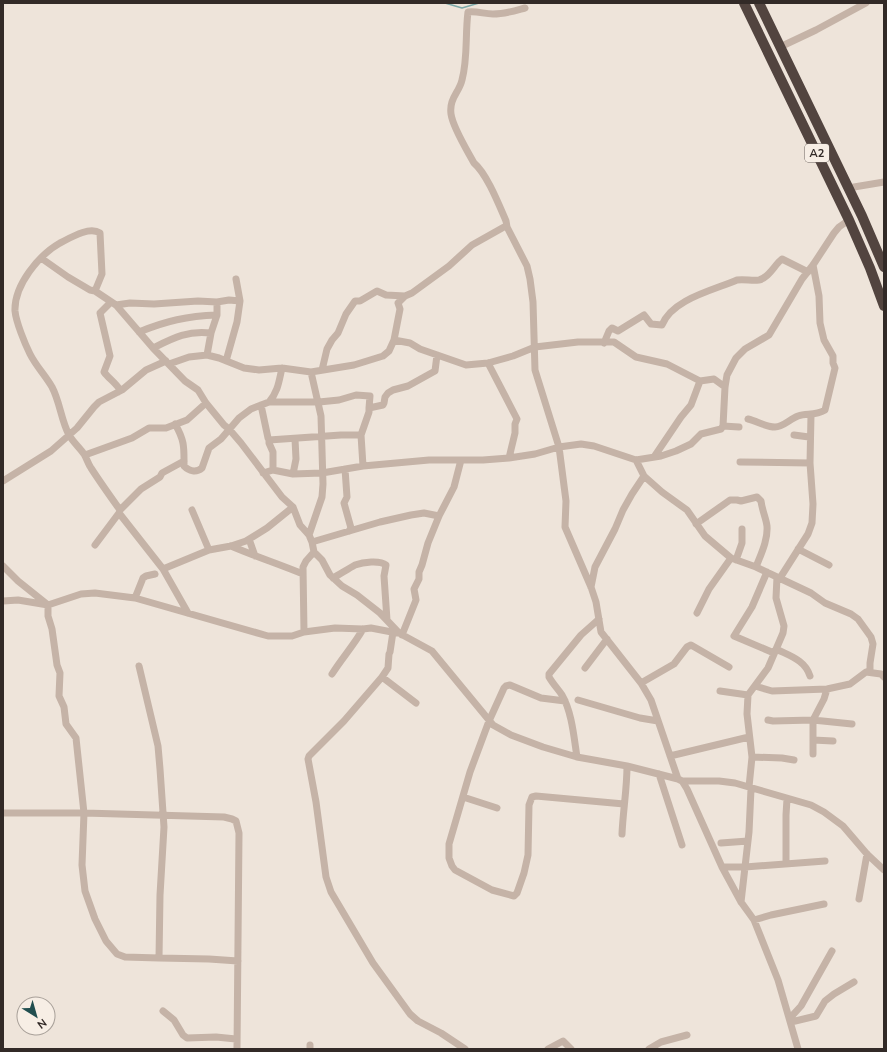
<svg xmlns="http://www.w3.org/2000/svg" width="887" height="1052" font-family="'Nunito Sans',sans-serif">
	<rect width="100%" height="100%" fill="#eee4da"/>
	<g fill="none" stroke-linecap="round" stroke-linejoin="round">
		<!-- stream -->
		<path stroke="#7ba8a8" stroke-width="1.5" d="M445,3l17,5 17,-5
			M490,3h23"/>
		<!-- minor -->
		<path stroke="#c5b3a7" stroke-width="7" d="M780,47l36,-17 50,-27
			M848,188l36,-6
			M507,227l-1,-6c-7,-16 -19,-47 -32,-58 -7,-13 -21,-35 -23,-49 -2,-16 8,-21 11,-34 6,-22 3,-45 6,-68 10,-1 16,2 25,2 12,0 21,-3 32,-6
			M41,258l27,19 22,13 5,1 21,14 37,43 32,33 13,9 8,13 18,22 5,4 12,14 41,54 11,10 7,18 9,10 3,7 2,10 8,8 8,15 12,11 15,9 23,18 19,20 33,18 61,74 18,10 32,12 34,10 50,9 51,13
			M95,291l7,-17 -2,-41c-11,-7 -30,5 -40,10 -21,12 -46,42 -45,68 1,11 10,33 15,43 6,12 15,21 22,33 8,15 9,33 17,48 4,7 11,13 15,19 3,5 4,10 7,14 9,14 19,28 29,42l-1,3 44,56 25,44
			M111,302l-11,11 10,43 -6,16c4,6 12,11 16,18l-2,2
			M116,305l14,-2 24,1 44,-3 19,1 12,-2 11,1
			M139,332c27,-11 48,-16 78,-17
			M394,340l16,3 10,6 46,16 22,-2 25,-7 22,-9 43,-5h36l22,15 31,7 33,17 14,-2 11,8
			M604,343l5,-12 3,-3 6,3 26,-16 7,9 11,1c10,-26 52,-35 75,-45 8,-1 15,1 22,0 10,-2 16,-16 23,-21l26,13
			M153,348c20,-10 35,-18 58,-15
			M207,355l4,-22 6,-18v-13
			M226,361l11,-39 3,-21 -4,-22
			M488,363l29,56 -2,5v9l-6,25
			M169,364l20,-7 18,-2 12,3 25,10 15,2 23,-2 29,4 43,-7 29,-9 6,-5 5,-11 6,-31 -2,-6 7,-7 7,-3 37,-27 23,-21 32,-18h3l20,39 3,13 3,23 2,68 24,77 7,54 -1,26 26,60 5,15 5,30 40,51 10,17 27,79 4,2 5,8 35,78 19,35 13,18 24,60 20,69
			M322,370l5,-21 5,-9 6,-7 8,-19 9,-13h5l17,-10 9,4 19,1
			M269,402c9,-10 10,-21 13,-34
			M261,405l7,33 1,2v3l4,9v18
			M748,419c9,2 18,8 27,8 8,0 15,-8 23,-11 9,-3 17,0 27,-6l10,-42 -2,-5v-7l-9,-16 -4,-17 -1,-27 -6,-31
			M175,424c10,17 9,24 9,42 5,5 12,7 18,2l7,-20 12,-9 18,-21 12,-9 18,-7h50l20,-2 17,-5 14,1 -1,12
			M723,426l16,1
			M794,435l15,2
			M269,440l72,-5h20
			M85,455l47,-17 17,-10h17l21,-8 19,-17
			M654,457l27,-40 10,-12 9,-24
			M636,460l8,16 18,16 25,18 18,26 26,22 25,9 21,10 34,16 14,10 26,11 7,5 13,18 2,7 -3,19v9
			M740,462l70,1
			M363,466l-2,-31 8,-23v-4l14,-3 1,-2 1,-6 3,-4 5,-3 15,-4 27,-15 2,-16
			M345,469l2,28 -3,6 7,25 -2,3
			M263,473l10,-3 20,4 29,-1 41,-7 66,-6h54l26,-2 26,-4 24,-7 22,-3 13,2 42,14 25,-4 15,-5 15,-7 10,-10 20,-5 2,-3 2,-39 2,-12 9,-17 9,-9 24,-14 33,-56 11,-14 21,-32 5,-6 10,-7
			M293,474l3,-15 -1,-20
			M3,481l48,-30 26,-23 17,-21 5,-5 23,-12 24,-20 20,-9
			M120,510l21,-21 19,-12 2,-4 22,-12
			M192,510l17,40
			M696,524l34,-24h7l4,1 16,-4 4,4c1,9 5,17 6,25 1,14 -6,28 -11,41
			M309,535l13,-38 1,-13 -2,-68 -10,-44
			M249,539l6,17
			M312,542l68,-20 31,-7 13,-2 15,3
			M95,545l24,-32
			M231,546c23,10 48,18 72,28
			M798,549l31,16
			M736,560l6,-17v-14
			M3,566l15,15 30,24v11l4,13 5,36 3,8 -1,23 5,11 2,17 10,14 8,75 -2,52 3,26 10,28 11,22 11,13 8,3 34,1
			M163,569l46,-19 22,-4 15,-5 21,-13 26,-21
			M767,572l-15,35 -18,29 40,17
			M333,578c7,-4 15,-9 22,-13 8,-3 25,-5 31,0l-2,11 3,44
			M780,578l28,-44 4,-11 1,-19 -3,-41 1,-48
			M591,587l4,-20 20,-38 8,-19 9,-16 12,-18
			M135,598l8,-20 3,-2 9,-2
			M3,601l15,-1 30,5 33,-11 14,-1 40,5 133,38h24l12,-4 31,-4 28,1 8,-1 26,5
			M697,613l12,-24 22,-31
			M304,632l-1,-65 3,-6 8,-9
			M393,632l-3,20 -1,2 -1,14 -6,9 -38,44 -35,35 -1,3 8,43 10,75 5,15 42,71 37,51 8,7 23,12 24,16
			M402,635l14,-35 -2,-11 5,-10v-7l3,-7 6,-22 11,-27 15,-29 7,-27
			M776,649c14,7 29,11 34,27
			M139,666l19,80 2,23 4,58 -4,68 -1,63 50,1 29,2
			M585,668l22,-29
			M332,674c10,-16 22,-29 31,-45
			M382,677l34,26
			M641,683l33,-19 13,-17 4,-2 38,22
			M755,686l17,5 55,-2 23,-5 16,-12 15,2 3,3
			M720,691l28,4
			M578,700l62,18 18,3
			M565,701l-24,-3 -31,-13 -4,1 -2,2 -15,33 -19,51 -21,72v14l3,8 3,4 37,20 22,6 3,-3 7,-20 4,-18 1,-50 3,-8 4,-1 88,8
			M768,720l5,1 40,-1 11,-21 3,-10
			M813,740l20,1
			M813,754v-34l39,4
			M670,756l79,-19
			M577,757c-3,-19 -5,-45 -15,-62 -4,-6 -9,-11 -13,-18v-3l32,-39 18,-16
			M752,757l30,1 12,2
			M659,774l23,71
			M682,781h37l16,2 76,22 13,7 19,14 24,28 17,16
			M749,787l3,-30 -5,-43 1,-19 20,-27 15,-35 1,-7 -8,-28 1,-21
			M463,797l34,11
			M3,813h81l140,4 8,2 4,2 3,12 -2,216
			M622,834c1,-23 5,-45 5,-68
			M721,843l27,-2
			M786,864v-49l1,-16
			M722,867h23l80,-6
			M859,899l8,-45
			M741,902l8,-70 2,-43
			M754,920l17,-5 53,-11
			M163,1011l11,9 9,15 4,3 29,-1 20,2
			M790,1018l11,-12 31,-55
			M791,1022l25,-6 9,-15 9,-7 20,-12
			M310,1045v4
			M548,1049l15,-8 8,8
			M649,1049l12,-7 26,-7"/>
		<!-- highway -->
		<path stroke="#52443f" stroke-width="10" d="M744,3l105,217 21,48 14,38
			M759,3l103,213 22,51"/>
	</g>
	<g text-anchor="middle" stroke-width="3.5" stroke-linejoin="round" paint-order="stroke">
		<!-- shield labels -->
		<rect fill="#f7eee5" stroke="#6d6560" stroke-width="1" x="805" y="144" width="24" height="18" rx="3"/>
		<g font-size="11" font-weight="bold" fill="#322a27">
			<text x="817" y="157">A2</text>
		</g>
	</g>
	<!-- border -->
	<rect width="887" height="1052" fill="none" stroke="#322a27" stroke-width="8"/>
	<!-- north arrow -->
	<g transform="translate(36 1016) rotate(143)"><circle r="19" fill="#f7eee5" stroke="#a8a099"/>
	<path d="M0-3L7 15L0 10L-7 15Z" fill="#214e4f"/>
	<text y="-6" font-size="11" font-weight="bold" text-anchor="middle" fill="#322a27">N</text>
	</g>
</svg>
